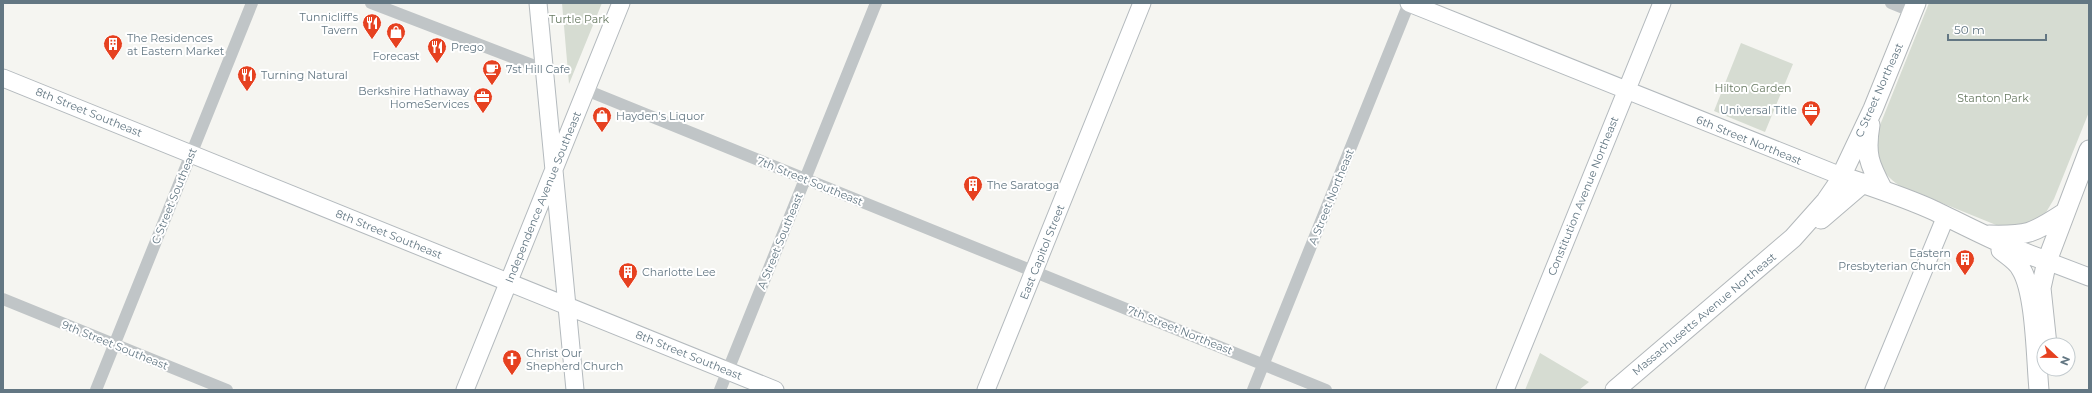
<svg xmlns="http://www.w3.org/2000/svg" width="2092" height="393" font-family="Montserrat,sans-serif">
	<rect width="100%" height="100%" fill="#f5f5f1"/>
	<!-- green -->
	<path fill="#d6dcd2" d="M562,3h40l-33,81z
		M1929,3h160v109l-35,87 -9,15 -9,9 -30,6 -106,-43c-22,-15 -23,-27 -24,-51z
		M1741,43l52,21 -28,68 -51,-21z
		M1540,353l49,29 -10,8h-54z"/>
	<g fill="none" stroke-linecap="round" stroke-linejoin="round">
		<defs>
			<path id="secondary" d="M538,3l37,387
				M1409,3l432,173
				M3,78l772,312
				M2047,261l42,16
				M465,390l156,-387
				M986,390l156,-387
				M1505,390l157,-387
				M1874,390l72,-174"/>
			<path id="primary" d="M1870,125c-5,29 -1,39 13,65
				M1841,176c32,11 64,21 94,35 37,18 73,37 112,50
				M1821,219l42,-36
				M1989,235c38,1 43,-1 75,-22
				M2001,250c7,6 16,11 20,19 15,24 15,91 18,121
				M2047,345l-6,-57 6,-27 42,-111
				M1615,390l178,-152 33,-37 11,-16 36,-76 43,-106"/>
		</defs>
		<!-- secondary casing -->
		<use href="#secondary" stroke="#b4babe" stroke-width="19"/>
		<!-- primary casing -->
		<use href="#primary" stroke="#b3b8bb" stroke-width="21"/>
		<!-- street -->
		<path stroke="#c0c5c7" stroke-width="12" d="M371,3l172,66
			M1891,3l22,9
			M586,90l740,300
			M3,299l224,91
			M96,390l156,-387
			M720,390l156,-387
			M1253,390l156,-387"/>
		<!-- secondary -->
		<use href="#secondary" stroke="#fff" stroke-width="17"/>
		<!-- primary -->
		<use href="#primary" stroke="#fff" stroke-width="19"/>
	</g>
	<!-- icons -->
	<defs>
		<symbol id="restaurant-pin" viewBox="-11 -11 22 30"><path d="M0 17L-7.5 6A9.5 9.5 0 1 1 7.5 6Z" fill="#e64120" stroke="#fff"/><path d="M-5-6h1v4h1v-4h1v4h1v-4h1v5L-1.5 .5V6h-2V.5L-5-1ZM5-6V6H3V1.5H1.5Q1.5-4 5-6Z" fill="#fff"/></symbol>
		<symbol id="shop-pin" viewBox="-11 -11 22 30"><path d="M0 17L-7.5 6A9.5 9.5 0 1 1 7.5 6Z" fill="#e64120" stroke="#fff"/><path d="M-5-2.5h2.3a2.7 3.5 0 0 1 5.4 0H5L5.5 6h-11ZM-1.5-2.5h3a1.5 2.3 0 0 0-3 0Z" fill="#fff"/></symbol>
		<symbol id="building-pin" viewBox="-11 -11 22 30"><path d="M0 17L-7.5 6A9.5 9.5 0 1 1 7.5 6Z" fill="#e64120" stroke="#fff"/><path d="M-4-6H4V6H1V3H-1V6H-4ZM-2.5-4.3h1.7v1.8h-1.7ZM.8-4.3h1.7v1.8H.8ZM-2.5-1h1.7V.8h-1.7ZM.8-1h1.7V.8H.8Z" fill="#fff"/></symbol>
		<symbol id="cafe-pin" viewBox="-11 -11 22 30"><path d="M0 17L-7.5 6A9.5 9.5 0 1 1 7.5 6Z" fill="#e64120" stroke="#fff"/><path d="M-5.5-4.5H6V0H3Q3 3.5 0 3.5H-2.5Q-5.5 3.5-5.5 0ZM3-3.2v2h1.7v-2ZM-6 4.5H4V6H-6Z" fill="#fff"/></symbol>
		<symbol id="office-pin" viewBox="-11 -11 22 30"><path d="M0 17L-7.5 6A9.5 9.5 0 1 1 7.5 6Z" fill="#e64120" stroke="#fff"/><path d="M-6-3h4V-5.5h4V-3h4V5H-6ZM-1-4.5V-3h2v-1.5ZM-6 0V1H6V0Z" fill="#fff"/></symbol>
		<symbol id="church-pin" viewBox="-11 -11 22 30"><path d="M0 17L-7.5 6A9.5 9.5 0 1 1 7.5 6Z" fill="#e64120" stroke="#fff"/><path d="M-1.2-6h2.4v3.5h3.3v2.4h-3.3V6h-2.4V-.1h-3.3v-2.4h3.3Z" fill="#fff"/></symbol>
	</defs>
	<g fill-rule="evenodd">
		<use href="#restaurant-pin" x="361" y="12" width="22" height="30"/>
		<use href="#shop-pin" x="385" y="21" width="22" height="30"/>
		<use href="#building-pin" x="102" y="33" width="22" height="30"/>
		<use href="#restaurant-pin" x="426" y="36" width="22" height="30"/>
		<use href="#cafe-pin" x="481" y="58" width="22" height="30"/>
		<use href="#restaurant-pin" x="236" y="64" width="22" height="30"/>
		<use href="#office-pin" x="472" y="86" width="22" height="30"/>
		<use href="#office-pin" x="1800" y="99" width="22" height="30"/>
		<use href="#shop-pin" x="591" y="105" width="22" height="30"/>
		<use href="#building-pin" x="962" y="174" width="22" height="30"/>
		<use href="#building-pin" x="1954" y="248" width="22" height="30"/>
		<use href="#building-pin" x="617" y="261" width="22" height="30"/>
		<use href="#church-pin" x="501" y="348" width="22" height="30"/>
	</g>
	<g text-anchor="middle" stroke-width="4" stroke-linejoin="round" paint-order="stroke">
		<!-- poi labels -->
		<g font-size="11" fill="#637783" stroke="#fff" text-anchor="start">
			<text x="358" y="21" text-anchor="end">Tunnicliff's<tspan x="358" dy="13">Tavern</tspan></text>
			<text x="127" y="42">The Residences<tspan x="127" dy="13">at Eastern Market</tspan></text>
			<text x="451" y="51">Prego</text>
			<text x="396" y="60" text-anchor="middle">Forecast</text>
			<text x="506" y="73">7st Hill Cafe</text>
			<text x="261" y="79">Turning Natural</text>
			<text x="469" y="95" text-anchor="end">Berkshire Hathaway<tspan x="469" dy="13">HomeServices</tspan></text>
			<text x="1797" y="114" text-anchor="end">Universal Title</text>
			<text x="616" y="120">Hayden's Liquor</text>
			<text x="987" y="189">The Saratoga</text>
			<text x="1951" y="257" text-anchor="end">Eastern<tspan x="1951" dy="13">Presbyterian Church</tspan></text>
			<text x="642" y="276">Charlotte Lee</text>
			<text x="526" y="357">Christ Our<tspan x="526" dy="13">Shepherd Church</tspan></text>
		</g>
		<!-- park labels -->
		<g font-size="11" fill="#687a62" stroke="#fff">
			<text x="579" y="23">Turtle Park</text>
			<text x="1753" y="92">Hilton Garden</text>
			<text x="1993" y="102">Stanton Park</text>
		</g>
		<!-- street labels -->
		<g font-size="11" fill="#637783" stroke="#fff">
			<text transform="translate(1879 90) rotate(-66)" y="4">C Street Northeast</text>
			<text transform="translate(89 112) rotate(22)" y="4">8th Street Southeast</text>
			<text transform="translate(1749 140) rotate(22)" y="4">6th Street Northeast</text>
			<text transform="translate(810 181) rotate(22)" y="4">7th Street Southeast</text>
			<text transform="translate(174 196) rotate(-68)" y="4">C Street Southeast</text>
			<text transform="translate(1583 196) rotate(-68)" y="4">Constitution Avenue Northeast</text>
			<text transform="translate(543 197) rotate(-68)" y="4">Independence Avenue Southeast</text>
			<text transform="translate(1331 197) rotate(-68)" y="4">A Street Northeast</text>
			<text transform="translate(389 234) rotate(22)" y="4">8th Street Southeast</text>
			<text transform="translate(780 241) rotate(-68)" y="4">A Street Southeast</text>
			<text transform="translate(1042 252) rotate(-68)" y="4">East Capitol Street</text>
			<text transform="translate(1704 314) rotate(-40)" y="4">Massachusetts Avenue Northeast</text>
			<text transform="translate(1180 330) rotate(22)" y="4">7th Street Northeast</text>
			<text transform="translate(115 345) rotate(22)" y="4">9th Street Southeast</text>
			<text transform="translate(689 355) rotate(22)" y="4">8th Street Southeast</text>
		</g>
	</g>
	<!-- border -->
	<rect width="2092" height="393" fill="none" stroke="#637783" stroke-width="8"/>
	<!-- north arrow -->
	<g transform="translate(2056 357) rotate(112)"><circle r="19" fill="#ffffff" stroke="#c1c9cd"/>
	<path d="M0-3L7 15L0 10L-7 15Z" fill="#e64120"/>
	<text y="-6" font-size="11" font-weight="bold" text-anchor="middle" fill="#637783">N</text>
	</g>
	<!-- scale -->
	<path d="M1948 34v6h98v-6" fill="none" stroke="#637783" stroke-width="2"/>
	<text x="1954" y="34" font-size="12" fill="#637783" stroke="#ffffff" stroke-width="3" paint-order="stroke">50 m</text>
</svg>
